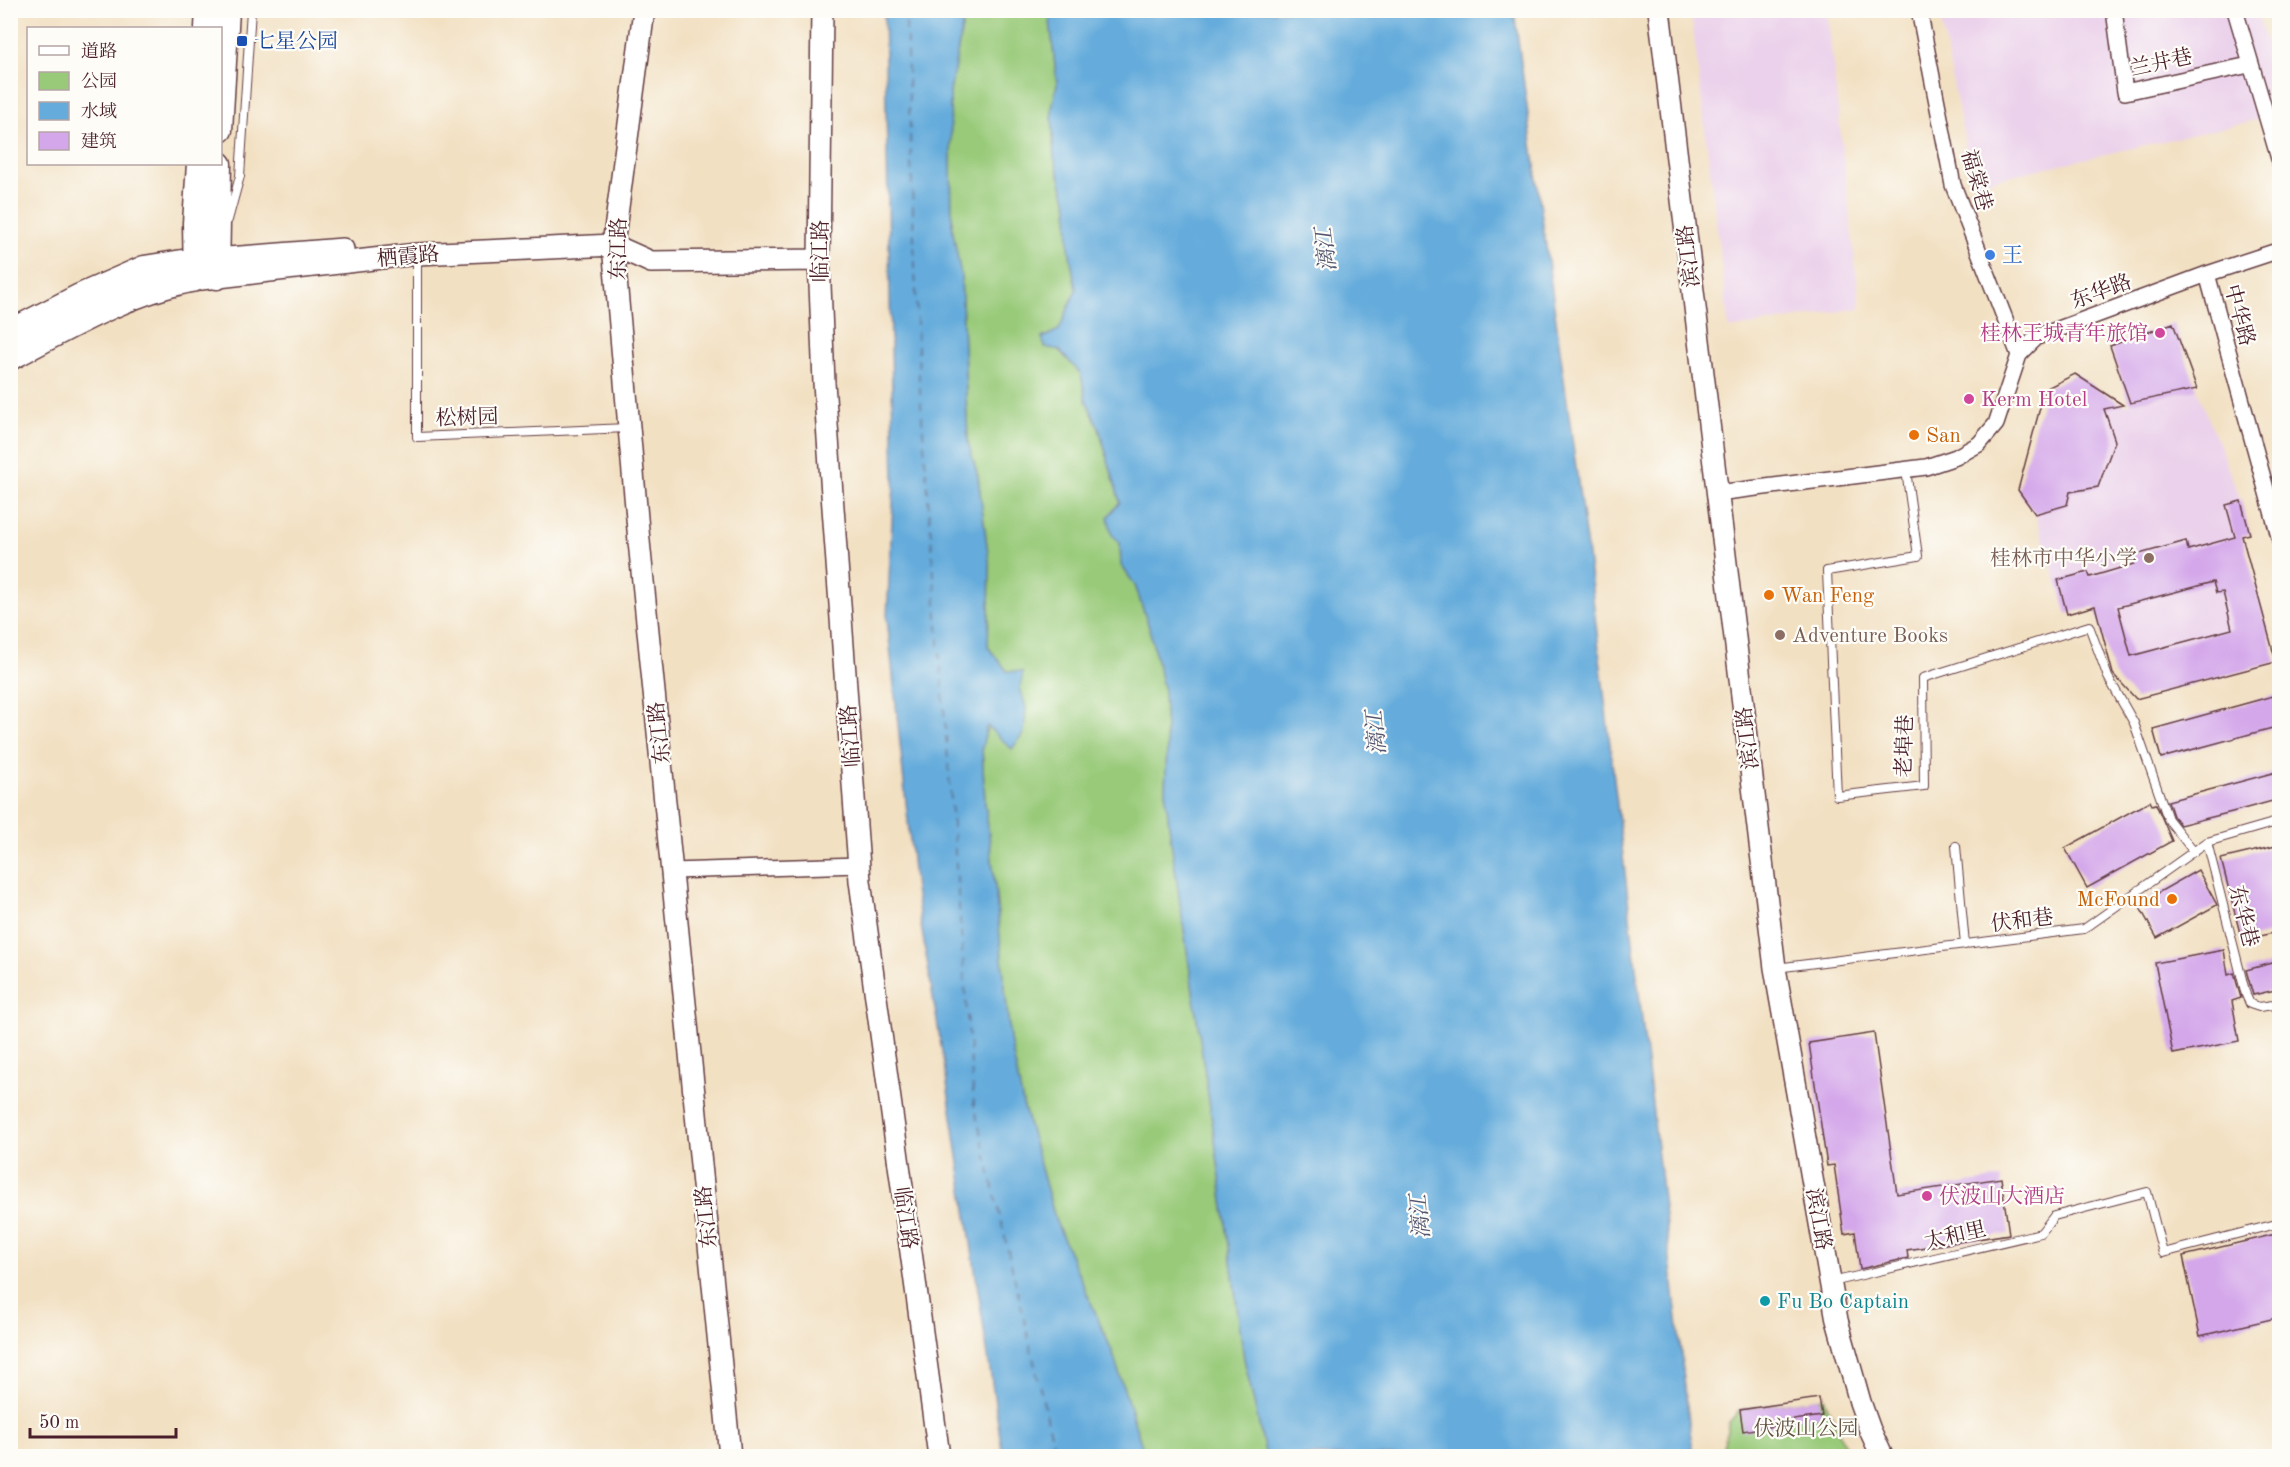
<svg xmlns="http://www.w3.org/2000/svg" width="2290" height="1467" font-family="'Old Standard TT','Noto Serif SC',serif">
	<rect width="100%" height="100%" fill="#fdfcf7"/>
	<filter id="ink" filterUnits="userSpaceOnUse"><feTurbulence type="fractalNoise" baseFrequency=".0167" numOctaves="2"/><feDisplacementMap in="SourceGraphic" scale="12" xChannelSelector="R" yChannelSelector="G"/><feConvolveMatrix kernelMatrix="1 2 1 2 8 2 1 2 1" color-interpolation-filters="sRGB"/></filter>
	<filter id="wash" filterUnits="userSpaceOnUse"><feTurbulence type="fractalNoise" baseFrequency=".008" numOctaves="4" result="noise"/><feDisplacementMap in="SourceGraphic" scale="24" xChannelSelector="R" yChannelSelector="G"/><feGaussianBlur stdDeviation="1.35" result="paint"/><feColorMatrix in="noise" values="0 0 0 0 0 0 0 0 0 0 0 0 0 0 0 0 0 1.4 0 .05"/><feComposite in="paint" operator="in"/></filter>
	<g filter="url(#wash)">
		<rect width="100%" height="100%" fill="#f2e0c2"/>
		<!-- built -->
		<path fill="#ebd1eb" d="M1691,11h136l33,297 -131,21z
			M1939,11h318l22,77v27l-306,69z
			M2197,389l44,112 1,35 34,126 -140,37 -23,-25 -18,-67 -28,7 -32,-100 32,-9 3,-13 28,-5 17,-46 -11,-32z"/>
		<!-- green -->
		<path fill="#99ca79" stroke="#727452" stroke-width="1.5" d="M965,11h84l8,73 -5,25 2,48 14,49 1,42 7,42 -17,40 -17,8 17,12 22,24 5,26 13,28 21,74 -12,15 12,25 1,23 14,20 14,42 15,64 3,59 -2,40 6,51 46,314 27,203 22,98h-121l-33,-105 -56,-129 -33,-118 -13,-65 -16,-163 -9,-73 -3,-55 5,-22 25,22 14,-40 -6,-20 -32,-41 2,-78 -12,-92 -10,-35 -7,-166 -9,-49 -2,-135z
			M1824,1398l25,58h-128l8,-34 11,-12z"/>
		<!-- water -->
		<path fill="#65acdc" stroke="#586684" stroke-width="1.5" d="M884,11h81l-15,81 2,135 9,49 7,166 10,35 12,92 -2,78 19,24 16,1 -3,16 6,20 -2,25 -12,16 -25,-23 -5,22 3,55 9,73 16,163 13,65 33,118 56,129 33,105h-142l-60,-399 -28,-168 -28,-271 7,-135z
			M1049,11h465l74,545 105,900h-427l-22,-98 -27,-203 -46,-314 -6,-51 2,-40 -3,-59 -15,-64 -14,-42 -14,-20 -1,-23 -8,-7 -4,-18 12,-15 -21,-74 -13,-28 -5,-26 -22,-24 -14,-3 -3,-9 17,-8 17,-40 -7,-42 -1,-42 -14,-49 -2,-48 5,-25z"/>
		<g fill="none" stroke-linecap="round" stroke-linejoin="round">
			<!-- ferry -->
			<path stroke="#555772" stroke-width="1.5" stroke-dasharray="8 6" stroke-linecap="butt" d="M910,10l-4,11 13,356 55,728 82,351"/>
		</g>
		<g id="blocks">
			<!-- building -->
			<path fill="#d4a7ea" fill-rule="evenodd" d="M2173,323l24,66 -67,14 -20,-57z
				M2075,374l48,31 -19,4 11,32 -17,46 -28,5 -3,13 -32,9 -17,-24 27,-101z
				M2241,501l9,33 -8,2 34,126 -140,37 -23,-25 -18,-68 -28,8 -9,-34 30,-8 2,5 44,-13 -2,-8 54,-15 2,9 47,-13 -9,-32zM2213,582l3,11 7,-1 9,37 -101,27 -13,-49z
				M2280,694v32l-119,32 -8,-29z
				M2280,771v28l-48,13 -52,13 -7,-9 -5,-15z
				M2150,801l2,4 4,-1 16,37 -85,47 -22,-40z
				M2280,845v86l-38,10 -21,-82z
				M2198,870l19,35 -60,33 -19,-34z
				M2224,950l4,25 6,-2 7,25 -9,3 7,40 -66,13 -18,-91z
				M2280,961v28l-27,6 -7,-25z
				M1874,1033l23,161 104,-16 8,56 -102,16 1,8 -48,11 -5,-37 -11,2 -10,-69 -7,1 -18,-123z
				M2280,1233v84l-80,19 -17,-80z
				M1819,1398l3,18 -36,5 1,3 -44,7 -3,-21z"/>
		</g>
	</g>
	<g filter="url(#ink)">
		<use href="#blocks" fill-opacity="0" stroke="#633c42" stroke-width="1.5"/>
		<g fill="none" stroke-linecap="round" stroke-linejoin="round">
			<defs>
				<path id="lane" d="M228,220l12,-44 11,-166
					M417,255v182l210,-9
					M1906,470l12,86 -91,15 10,225 87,-10 -1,-108 166,-52 19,51 26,46 34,96 26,33
					M2207,842l39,153 4,9 9,3 21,-3
					M1956,846l9,99
					M1776,968l308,-39 123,-87 73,-21
					M1832,1282l209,-49 13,-17 93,-24 16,61 117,-30"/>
				<path id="street" d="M1919,10l34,175 66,170
					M2114,10l11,82 124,-27
					M2235,10l45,152
					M2207,274l73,266
					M1717,493l209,-26 30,-10 23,-13 17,-20 23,-69 18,-18 170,-63 73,-24
					M673,871l186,-6"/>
				<path id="secondary" d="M644,10l-31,235 26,296 91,915
					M822,10l-3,250 5,123 36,498 79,575
					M1659,10l116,958 62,352 23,82 10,28 12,26
					M201,260l142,-11
					M201,279l216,-25 196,-9 38,17 168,-2"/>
				<path id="primary" d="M207,28l1,-18
					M220,130l7,-120
					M217,277l2,-113
					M10,332l70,-36 64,-28 51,-8
					M10,358c59,-31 120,-67 186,-79l-1,-56 4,-59"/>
			</defs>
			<!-- lane casing -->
			<use href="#lane" stroke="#633c42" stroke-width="10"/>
			<!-- street casing -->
			<use href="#street" stroke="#633c42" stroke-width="18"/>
			<!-- secondary casing -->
			<use href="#secondary" stroke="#633c42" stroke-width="24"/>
			<!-- primary casing -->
			<use href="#primary" stroke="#633c42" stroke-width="27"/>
			<!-- lane -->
			<use href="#lane" stroke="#fff" stroke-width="8"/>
			<!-- street -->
			<use href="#street" stroke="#fff" stroke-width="15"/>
			<!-- secondary -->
			<use href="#secondary" stroke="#fff" stroke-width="21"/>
			<!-- primary -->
			<use href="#primary" stroke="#fff" stroke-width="24"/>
		</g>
	</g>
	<!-- markers -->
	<rect fill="#1a4fb4" stroke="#fdfcf7" stroke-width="2" x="236" y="35" width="12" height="12" rx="3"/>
	<circle fill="#3f7fe0" stroke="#fdfcf7" stroke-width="2" cx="1990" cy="255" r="6"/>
	<g fill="#d1479c" stroke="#fdfcf7" stroke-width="2">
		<circle cx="2160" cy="333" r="6"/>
		<circle cx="1969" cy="399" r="6"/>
		<circle cx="1927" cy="1196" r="6"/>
	</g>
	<g fill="#e8710a" stroke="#fdfcf7" stroke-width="2">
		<circle cx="1914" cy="435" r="6"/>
		<circle cx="1769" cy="595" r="6"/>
		<circle cx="2172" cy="899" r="6"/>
	</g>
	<g fill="#8d6e63" stroke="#fdfcf7" stroke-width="2">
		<circle cx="2149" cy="558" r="6"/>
		<circle cx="1780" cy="635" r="6"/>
	</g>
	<circle fill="#0f9aa8" stroke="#fdfcf7" stroke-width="2" cx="1765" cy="1301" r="6"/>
	<g text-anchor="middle" stroke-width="4.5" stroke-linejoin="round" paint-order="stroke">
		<!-- transit labels -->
		<g font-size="21" fill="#164399" stroke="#fdfcf7" text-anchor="start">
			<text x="254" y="48">七星公园</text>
		</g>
		<!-- street labels -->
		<g font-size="21" fill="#4a1f2b" stroke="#fdfcf7">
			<text transform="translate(2161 62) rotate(-12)" y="7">兰井巷</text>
			<text transform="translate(1977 180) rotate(74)" y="7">福棠巷</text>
			<text transform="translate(618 249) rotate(-89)" y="7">东江路</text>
			<text transform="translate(820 251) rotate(-90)" y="7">临江路</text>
			<text transform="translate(408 256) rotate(-5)" y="7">栖霞路</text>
			<text transform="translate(1688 256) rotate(-97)" y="7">滨江路</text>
			<text transform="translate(2101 291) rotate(-20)" y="7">东华路</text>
			<text transform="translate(2240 315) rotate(75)" y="7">中华路</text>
			<text transform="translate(467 417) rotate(-2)" y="7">松树园</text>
			<text transform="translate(659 733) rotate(-96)" y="7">东江路</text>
			<text transform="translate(850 736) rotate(-94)" y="7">临江路</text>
			<text transform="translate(1747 738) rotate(-97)" y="7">滨江路</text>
			<text transform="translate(1904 746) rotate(-88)" y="7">老埠巷</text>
			<text transform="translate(2244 916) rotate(76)" y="7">东华巷</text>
			<text transform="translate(2022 920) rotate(-7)" y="7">伏和巷</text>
			<text transform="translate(706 1217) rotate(-96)" y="7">东江路</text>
			<text transform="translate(906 1218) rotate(82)" y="7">临江路</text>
			<text transform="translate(1819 1219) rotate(80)" y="7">滨江路</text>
			<text transform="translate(1955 1235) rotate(-13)" y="7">太和里</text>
		</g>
		<!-- shop labels -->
		<g font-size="21" fill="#366cbe" stroke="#fdfcf7" text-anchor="start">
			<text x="2002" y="262">王</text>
		</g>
		<!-- hotel labels -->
		<g font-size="21" fill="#b23c85" stroke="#fdfcf7" text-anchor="start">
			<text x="2148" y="340" text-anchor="end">桂林王城青年旅馆</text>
			<text x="1981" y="406">Kerm Hotel</text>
			<text x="1939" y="1203">伏波山大酒店</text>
		</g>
		<!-- food labels -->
		<g font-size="21" fill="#c56008" stroke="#fdfcf7" text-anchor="start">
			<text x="1926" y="442">San</text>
			<text x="1781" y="602">Wan Feng</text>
			<text x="2160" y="906" text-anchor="end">McFound</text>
		</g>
		<!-- education labels -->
		<g font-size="21" fill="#785e54" stroke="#fdfcf7" text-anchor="end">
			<text x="2137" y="565">桂林市中华小学</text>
			<text x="1792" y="642" text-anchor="start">Adventure Books</text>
		</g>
		<!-- culture labels -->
		<g font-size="21" fill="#0d838f" stroke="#fdfcf7" text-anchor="start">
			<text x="1777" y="1308">Fu Bo Captain</text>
		</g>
		<!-- park labels -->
		<g font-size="21" fill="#625242" stroke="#fdfcf7">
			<text x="1806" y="1435">伏波山公园</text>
		</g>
		<!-- water labels -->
		<g font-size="22" font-style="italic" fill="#555772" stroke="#fdfcf7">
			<text transform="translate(1325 250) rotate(-97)" y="8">漓江</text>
			<text transform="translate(1375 733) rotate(-95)" y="8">漓江</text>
			<text transform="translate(1419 1217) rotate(-95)" y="8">漓江</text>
		</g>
	</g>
	<!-- margin -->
	<rect width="2290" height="1467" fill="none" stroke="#fdfcf7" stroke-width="36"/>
	<!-- legend -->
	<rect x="27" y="27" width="195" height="138" fill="#fdfcf7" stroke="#b5a4a5" stroke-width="1.5"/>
	<rect x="39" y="46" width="30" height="9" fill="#ffffff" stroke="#b5a4a5" stroke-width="1.5"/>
	<text x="81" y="57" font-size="18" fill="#4a1f2b">道路</text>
	<rect x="39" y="72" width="30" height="18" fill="#99ca79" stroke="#b5a4a5" stroke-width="1.5"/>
	<text x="81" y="87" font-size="18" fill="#4a1f2b">公园</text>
	<rect x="39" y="102" width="30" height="18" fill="#65acdc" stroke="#b5a4a5" stroke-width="1.5"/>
	<text x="81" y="117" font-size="18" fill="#4a1f2b">水域</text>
	<rect x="39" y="132" width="30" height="18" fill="#d4a7ea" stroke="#b5a4a5" stroke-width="1.5"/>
	<text x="81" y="147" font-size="18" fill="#4a1f2b">建筑</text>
	<!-- scale -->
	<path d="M30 1428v9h146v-9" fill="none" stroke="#4a1f2b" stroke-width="3"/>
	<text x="39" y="1428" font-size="18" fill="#4a1f2b" stroke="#fdfcf7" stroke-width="4.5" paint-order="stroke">50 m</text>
</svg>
